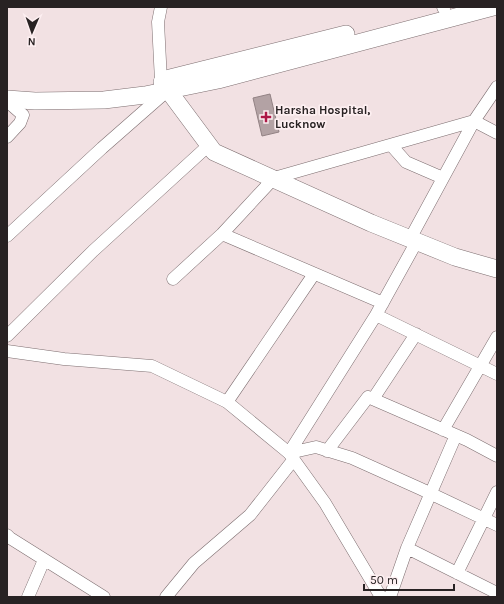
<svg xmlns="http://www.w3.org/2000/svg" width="504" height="604" font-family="Karla,sans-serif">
	<rect width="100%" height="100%" fill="#f2e1e3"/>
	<!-- building -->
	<path fill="#b3a2a4" stroke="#928284" d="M270,94l9,38 -17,4 -9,-38z"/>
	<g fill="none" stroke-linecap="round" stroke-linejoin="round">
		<defs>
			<path id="street" d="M443,7l1,2
				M161,81l-3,-59 3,-15
				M7,101l16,14 -3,8 -13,14
				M391,145l15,17 37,16
				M7,236l95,-88 65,-57
				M410,239l64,-118 23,-34
				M417,241l-41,74 121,59
				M173,279l49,-45
				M383,303l-161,-69 52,-56 200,-57 23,12
				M7,336l86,-85 116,-106
				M7,351l57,8 88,7 75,36 62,51 36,50 56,94
				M373,399l43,-65
				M227,402l87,-128
				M443,430l54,-93
				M327,451l41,-54 99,43 30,16
				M289,453l27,-6 36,11 69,31 76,36
				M289,453l87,-138
				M7,535l3,3 94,59
				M407,548l90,45
				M457,573l40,-81
				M28,597l16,-37
				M166,597l28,-34 56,-48 44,-56
				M390,597l17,-49 49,-113"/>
			<path id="secondary" d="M166,79l180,-45
				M162,82l52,70 157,71 84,34 42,12
				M7,99l28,2 69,-1 41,-5 73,-15 275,-73"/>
		</defs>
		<!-- street casing -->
		<use href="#street" stroke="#7d6e70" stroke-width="13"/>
		<!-- secondary casing -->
		<use href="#secondary" stroke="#7d6e70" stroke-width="18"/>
		<!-- street -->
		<use href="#street" stroke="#fff" stroke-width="12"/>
		<!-- secondary -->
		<use href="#secondary" stroke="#fff" stroke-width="17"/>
	</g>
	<!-- markers -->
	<path fill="#ad1947" stroke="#fdeff1" stroke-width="1.5" d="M264 111h4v4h4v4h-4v4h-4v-4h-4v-4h4z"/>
	<g text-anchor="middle" stroke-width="3.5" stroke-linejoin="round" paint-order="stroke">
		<!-- poi labels -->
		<g font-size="12" font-weight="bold" fill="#282223" stroke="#fdeff1" text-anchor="start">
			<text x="275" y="114">Harsha Hospital,<tspan x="275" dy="14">Lucknow</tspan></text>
		</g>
	</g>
	<!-- border -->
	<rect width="504" height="604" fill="none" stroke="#282223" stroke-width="16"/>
	<!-- north arrow -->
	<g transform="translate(32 32) rotate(182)" stroke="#fdeff1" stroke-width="3" paint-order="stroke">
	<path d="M0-3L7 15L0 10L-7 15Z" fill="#282223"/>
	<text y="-6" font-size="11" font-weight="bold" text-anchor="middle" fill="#282223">N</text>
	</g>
	<!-- scale -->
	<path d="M364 584v6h90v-6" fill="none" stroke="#282223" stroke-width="2"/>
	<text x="370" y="584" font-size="12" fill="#282223" stroke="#fdeff1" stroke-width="3" paint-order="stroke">50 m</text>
</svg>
